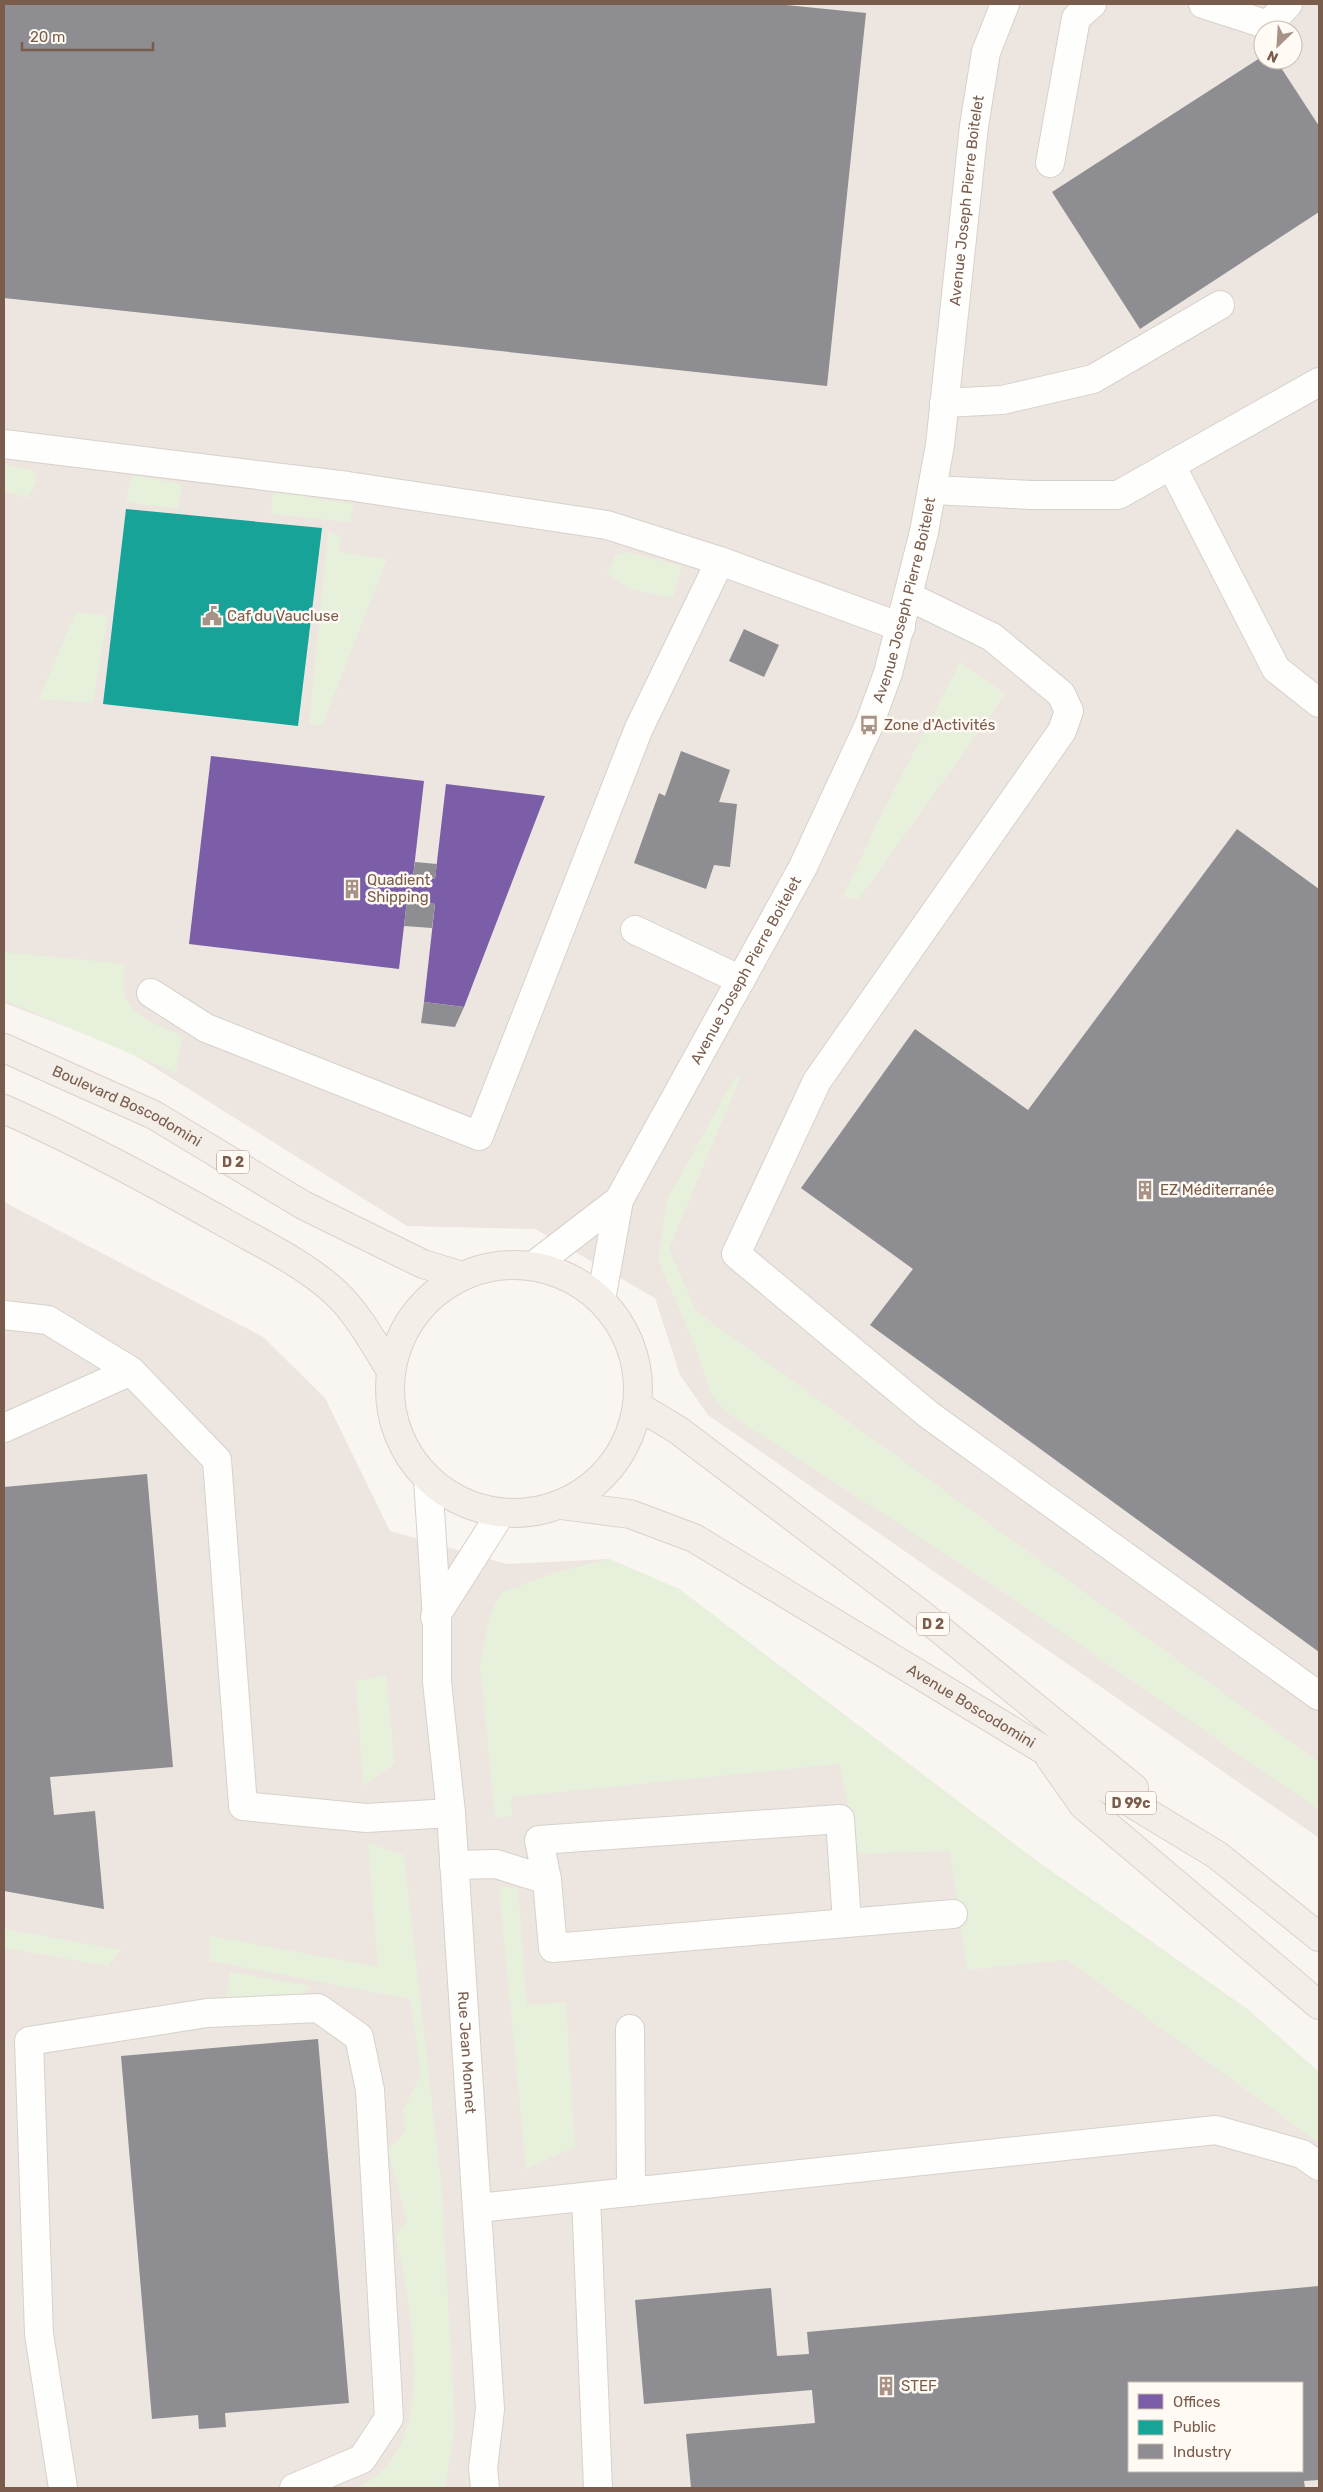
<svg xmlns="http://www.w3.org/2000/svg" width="1323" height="2492" font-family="Rubik,sans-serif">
	<rect width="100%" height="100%" fill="#f9f5f0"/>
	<!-- industrial -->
	<path fill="#ede5e0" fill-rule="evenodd" d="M4,4h1315v1834l-611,-423 -28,-40 -25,-77 -120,-69 -128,-3 -282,-177 -121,-46zM1263,30h30v30h-30z
		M4,1202l259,135 62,61 65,133 117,33 102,-5 70,30 351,267 217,153 72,63v416h-1315zM1129,2383h173v88h-173z"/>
	<!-- green -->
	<path fill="#e7f0db" d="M4,464l29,6 4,10 -9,18 -24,-7z
		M132,475l50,9 -4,25 -52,-7z
		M273,492l81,12 -4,18 -79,-8z
		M328,531l13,5 -2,16 48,7 -65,167 -13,-2z
		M626,552l56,14 -9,32 -42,-9 -24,-16 8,-17z
		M76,612l32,4 -15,87 -54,-4z
		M960,663l46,31 -148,206 -15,-3 36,-78z
		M4,952l121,12c0,9 -2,19 -1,28 5,26 37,34 58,44l-6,37 -172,-73z
		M741,1076l-72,173 27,62 623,451v48l-326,-225 -266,-172 -16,-18 -14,-44 -39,-91 9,-60 68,-123z
		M609,1559l70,30 351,267 217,153 72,63v71l-252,-183 -100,10 -17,-119 -91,3 -20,-90 -328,33 1,19 -17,2 -15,-153 10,-51 11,-21 53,-20z
		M386,1675l9,89 -32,21 -7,-104z
		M368,1843l36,12 38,336 13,236 -10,61h-88c87,-39 52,-181 39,-253l11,-14 -19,-70 17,-20 -2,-20 18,-37 -11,-75 -200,-38v-25l168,31z
		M499,1887l19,1 9,117 39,-3 9,145 -49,22z
		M4,1929l117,21 -13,16 -104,-18z
		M230,1972l80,14 -6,7 -8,2 -70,5z"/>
	<!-- offices -->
	<path fill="#7b5ea7" d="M211,756l213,25 -11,96 22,2 11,-95 99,12 -81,211 -40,-5 11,-98 -28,-4 -8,69 -210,-25z"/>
	<!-- public -->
	<path fill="#17a398" d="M126,509l196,19 -24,198 -195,-22z"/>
	<!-- industry -->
	<path fill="#8d8d92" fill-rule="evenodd" d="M4,4h772l90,9 -39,373 -823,-88z
		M1263,56v4h13l43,66v86l-179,117 -88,-137z
		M744,629l35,16 -15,32 -35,-16z
		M681,751l49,19 -11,32 18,2 -7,63 -16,-2 -8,24 -72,-26 25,-70 6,3z
		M1237,829l82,60v763l-449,-327 43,-56 -112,-81 114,-159 113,81z
		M415,862l22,2 -2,15 -22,-2z
		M407,900l28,4 -3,24 -28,-2z
		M424,1002l40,5 -9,20 -34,-4z
		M147,1474l26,293 -123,10 4,38 41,-4 9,98 -100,-18v-404z
		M318,2039l31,364 -124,10 1,14 -27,2 -1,-14 -46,4 -31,-363z
		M1319,2286v194l-15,1 1,7h-614l-5,-54 129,-11 -3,-33 -168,14 -9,-104 136,-12 6,68 32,-2 -2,-22zM1129,2383h173v88h-173z"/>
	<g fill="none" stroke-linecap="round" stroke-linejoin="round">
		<defs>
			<g id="minor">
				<path d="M1203,4l65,21 20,-21"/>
				<path d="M1050,163l26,-145 16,-14"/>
				<path d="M944,403l58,-3 91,-21 127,-74"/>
				<path d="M4,444l344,42 259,39 113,36 181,66"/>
				<path d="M1171,465l105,204 43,34"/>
				<path d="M932,490l100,5h86l201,-113"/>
				<path d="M908,596l84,41 69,57 8,17 -7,20 -245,350 -81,173 193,161 390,281"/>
				<path d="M635,930l106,50"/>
				<path d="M151,993l55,35 273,108 160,-408 81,-167"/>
				<path d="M533,1266l86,-66"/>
				<path id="s1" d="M601,1300l18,-100 184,-333 66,-142 19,-52 36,-141 16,-87 34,-319 12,-74 19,-48"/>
				<path d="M4,1315l44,5 83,51"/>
				<path d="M4,1428l127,-57 86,89 26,346 123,12 85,-5"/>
				<path id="s2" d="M428,1479l9,140v63l14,131 39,596 -7,59 2,20"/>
				<path d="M435,1617l66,-104"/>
				<path d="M454,1865l42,-1 51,16 6,68 400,-34"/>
				<path d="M547,1880l-8,-40 301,-21 7,103"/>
				<path d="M630,2029l1,163"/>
				<path d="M586,2197l12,291"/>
				<path d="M478,2208l738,-78 86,24 17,12"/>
				<path d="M63,2488l-24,-154 -10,-293 178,-28 111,-5 41,29 11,53 19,328 -27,41 -68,29"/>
			</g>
			<g id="major">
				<path id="s3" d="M4,1048l150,67 149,90 120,59 39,12"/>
				<path d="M4,1109c77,34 150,74 223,115 37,21 78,40 109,69 23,22 38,51 55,78"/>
				<circle cx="514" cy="1389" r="124"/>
				<path d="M638,1406l40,24 243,184 213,174"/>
				<path id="s4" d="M561,1505l69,9 64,24 523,317 102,82"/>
				<path d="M1050,1758l33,47 236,200"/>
			</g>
		</defs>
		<!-- minor casing -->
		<use href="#minor" stroke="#d7d1cb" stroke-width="30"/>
		<!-- major casing -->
		<use href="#major" stroke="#dad1cc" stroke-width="30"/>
		<!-- minor -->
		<use href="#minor" stroke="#fefefd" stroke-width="28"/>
		<!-- major -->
		<use href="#major" stroke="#f3eee8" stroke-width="28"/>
	</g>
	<!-- icons -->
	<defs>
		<symbol id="civic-bare" viewBox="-9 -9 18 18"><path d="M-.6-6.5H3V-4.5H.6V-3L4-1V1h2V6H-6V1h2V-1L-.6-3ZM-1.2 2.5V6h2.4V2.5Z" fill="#a69286" stroke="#fffaf3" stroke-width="2.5" paint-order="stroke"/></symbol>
		<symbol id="bus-bare" viewBox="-9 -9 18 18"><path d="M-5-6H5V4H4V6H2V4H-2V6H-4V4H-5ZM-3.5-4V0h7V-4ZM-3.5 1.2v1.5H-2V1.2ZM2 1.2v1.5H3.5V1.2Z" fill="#a69286" stroke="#fffaf3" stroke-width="2.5" paint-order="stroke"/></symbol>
		<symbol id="building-bare" viewBox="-9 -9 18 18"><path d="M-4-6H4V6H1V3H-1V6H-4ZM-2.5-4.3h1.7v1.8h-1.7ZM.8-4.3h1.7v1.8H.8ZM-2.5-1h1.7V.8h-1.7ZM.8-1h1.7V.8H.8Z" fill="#a69286" stroke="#fffaf3" stroke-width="2.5" paint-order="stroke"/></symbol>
	</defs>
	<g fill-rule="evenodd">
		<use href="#civic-bare" x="198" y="602" width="28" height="28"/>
		<use href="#bus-bare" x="855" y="711" width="28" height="28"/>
		<use href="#building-bare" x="338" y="875" width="28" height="28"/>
		<use href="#building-bare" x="1131" y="1176" width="28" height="28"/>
		<use href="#building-bare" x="872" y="2372" width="28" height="28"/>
	</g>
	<g text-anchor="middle" stroke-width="5" stroke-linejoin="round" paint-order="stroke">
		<!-- shield labels -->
		<g fill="#fffaf3" stroke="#a28b7f" stroke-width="1">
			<rect x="217" y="1150.5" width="32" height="23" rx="4"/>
			<rect x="917" y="1612.5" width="32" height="23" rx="4"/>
			<rect x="1106" y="1791.5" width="50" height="23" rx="4"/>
		</g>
		<g font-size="14" font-weight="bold" fill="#7a5c4d">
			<text x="233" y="1167">D 2</text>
			<text x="933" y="1629">D 2</text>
			<text x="1131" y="1808">D 99c</text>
		</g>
		<!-- street labels -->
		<g font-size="15" fill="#7a5c4d" stroke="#fffaf3">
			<text dy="5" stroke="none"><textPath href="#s1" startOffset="1174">Avenue Joseph Pierre Boitelet</textPath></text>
			<text dy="5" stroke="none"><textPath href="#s1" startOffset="769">Avenue Joseph Pierre Boitelet</textPath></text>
			<text dy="5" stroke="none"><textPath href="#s1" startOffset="364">Avenue Joseph Pierre Boitelet</textPath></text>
			<text dy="5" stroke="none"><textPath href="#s3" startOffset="136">Boulevard Boscodomini</textPath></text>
			<text dy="5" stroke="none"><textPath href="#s4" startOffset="462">Avenue Boscodomini</textPath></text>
			<text dy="5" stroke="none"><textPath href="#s2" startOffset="575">Rue Jean Monnet</textPath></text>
		</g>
		<!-- poi labels -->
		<g font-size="15" fill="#7a5c4d" stroke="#fffaf3" text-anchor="start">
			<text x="227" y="621">Caf du Vaucluse</text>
			<text x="884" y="730">Zone d'Activités</text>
			<text x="367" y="885">Quadient<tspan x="367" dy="17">Shipping</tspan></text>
			<text x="1160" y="1195">EZ Méditerranée</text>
			<text x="901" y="2391">STEF</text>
		</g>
	</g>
	<!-- border -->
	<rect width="1323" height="2492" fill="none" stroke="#7a5c4d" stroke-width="10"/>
	<!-- legend -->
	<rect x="1128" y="2382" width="175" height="90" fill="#fffaf3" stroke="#cabbb1"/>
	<rect x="1138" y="2394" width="25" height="15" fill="#7b5ea7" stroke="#cabbb1"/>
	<text x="1173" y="2407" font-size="15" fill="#7a5c4d">Offices</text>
	<rect x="1138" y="2420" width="25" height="15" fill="#17a398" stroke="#cabbb1"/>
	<text x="1173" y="2432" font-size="15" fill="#7a5c4d">Public</text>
	<rect x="1138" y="2444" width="25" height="15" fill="#8d8d92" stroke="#cabbb1"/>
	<text x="1173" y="2457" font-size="15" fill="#7a5c4d">Industry</text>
	<!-- north arrow -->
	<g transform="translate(1278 45) rotate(205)"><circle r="24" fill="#fffaf3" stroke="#cabbb1"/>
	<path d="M0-4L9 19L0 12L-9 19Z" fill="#a69286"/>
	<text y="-8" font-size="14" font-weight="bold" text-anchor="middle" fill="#7a5c4d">N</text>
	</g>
	<!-- scale -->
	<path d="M22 42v8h131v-8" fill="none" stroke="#7a5c4d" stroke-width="2.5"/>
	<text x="30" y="42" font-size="15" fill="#7a5c4d" stroke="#fffaf3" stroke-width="4" paint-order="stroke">20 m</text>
</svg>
